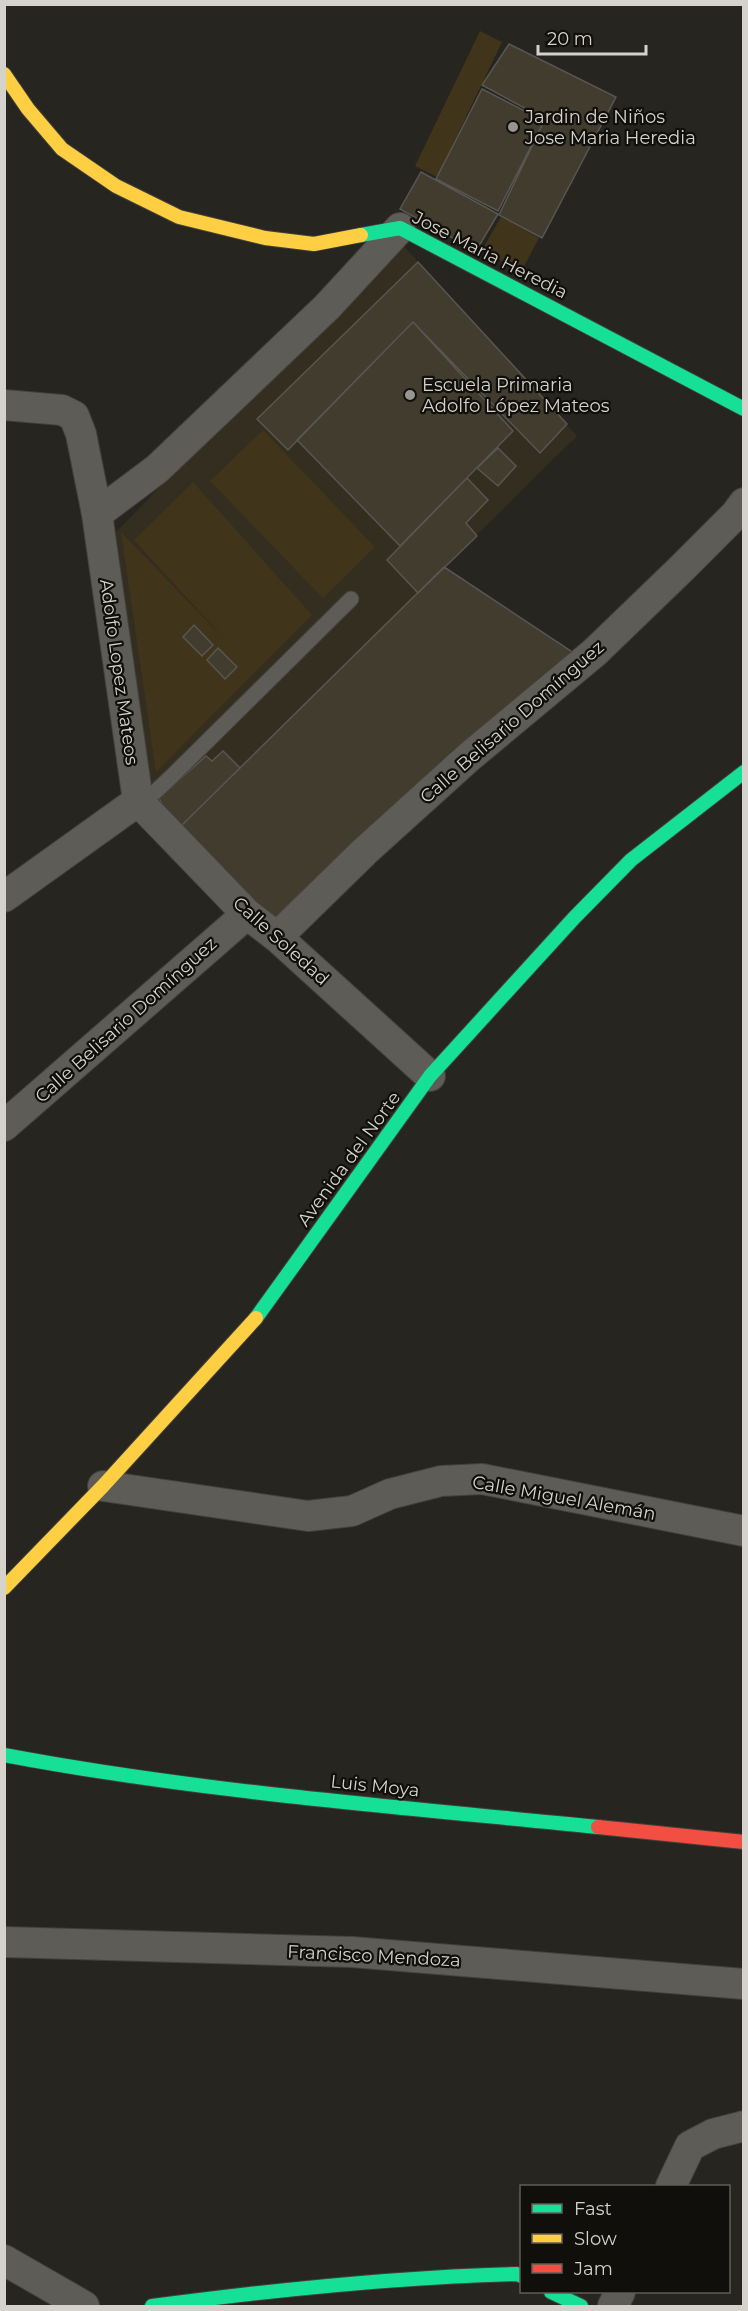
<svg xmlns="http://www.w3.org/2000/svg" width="748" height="2311" font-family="Montserrat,sans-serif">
	<rect width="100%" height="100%" fill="#272520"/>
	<!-- built -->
	<path fill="#342e20" d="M399,241l178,195 -402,396 -29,-58 -30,-242z"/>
	<!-- green -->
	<path fill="#40351b" d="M480,31l22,11 -65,135 -22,-11z
		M501,217l38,21 -18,34 -39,-22z
		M263,430l112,117 -52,51 -113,-117z
		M193,482l119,133 -156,157 -35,-240 109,113 -96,-105z"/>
	<!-- building -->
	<path fill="#413c2e" stroke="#585652" stroke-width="1.5" d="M509,44l107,53 -74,141 -43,-23 46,-96 -63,-34z
		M482,89l62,32 -46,90 -62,-32z
		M421,172l77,42 -22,37 -76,-42z
		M418,262l149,162 -27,29 -127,-131 -125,128 -31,-31z
		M413,322l100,109 -113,115 -103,-106z
		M498,448l18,18 -18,20 -21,-18z
		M467,478l21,22 -22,23 11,13 -59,57 -31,-33z
		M444,567l136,90 -303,272 -102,-97z
		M194,625l19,20 -11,11 -19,-19z
		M218,648l19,19 -12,12 -18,-19z
		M223,751l17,17 -65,64 -16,-34 47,-42 6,5z"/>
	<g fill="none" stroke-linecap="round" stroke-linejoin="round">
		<defs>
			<path id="lane" d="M138,801l17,-9 15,-14 181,-179"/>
			<path id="street" d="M4,405l58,5 12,6 7,18 16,80 41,287
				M97,514l60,-45 170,-162 73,-79
				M138,801l109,113 30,23 153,139
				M4,897l134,-96
				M277,937l87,-85 105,-95 126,-105 86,-83 55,-55 8,-11
				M4,1126l243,-212
				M103,1486l205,30 44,-5 38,-17 51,-13 41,-2 262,52
				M4,1942l348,10 392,32
				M671,2186l19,-40 23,-12 31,-8
				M4,2260l80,46
				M613,2306l7,-14"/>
			<path id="fast" d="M361,235l39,-7 344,181
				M256,1318l174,-242 144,-158 57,-58 113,-88
				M4,1755c196,37 395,52 594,72
				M551,2292l30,14
				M152,2306c121,-16 243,-29 365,-32l5,2"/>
			<path id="slow" d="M4,74l24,35 34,40 54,37 63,31 86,21 49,6 47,-9
				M4,1588l99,-102 153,-168"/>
			<path id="jam" d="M598,1827l146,15"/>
		</defs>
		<!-- lane casing -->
		<use href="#lane" stroke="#43413c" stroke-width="17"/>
		<!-- street casing -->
		<use href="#street" stroke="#43413c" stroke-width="32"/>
		<!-- fast casing -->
		<use href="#fast" stroke="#43413c" stroke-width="16"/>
		<!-- slow casing -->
		<use href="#slow" stroke="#43413c" stroke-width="16"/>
		<!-- jam casing -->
		<use href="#jam" stroke="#43413c" stroke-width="16"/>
		<!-- lane -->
		<use href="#lane" stroke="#5e5c57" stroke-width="15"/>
		<!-- street -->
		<use href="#street" stroke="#5e5c57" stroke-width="30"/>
		<!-- fast -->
		<use href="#fast" stroke="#16e098" stroke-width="14"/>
		<!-- slow -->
		<use href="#slow" stroke="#ffcf43" stroke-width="14"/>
		<!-- jam -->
		<use href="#jam" stroke="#f24e42" stroke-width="14"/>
	</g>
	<!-- markers -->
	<g fill="#97958f" stroke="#110f0b" stroke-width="2">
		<circle cx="513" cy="127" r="6"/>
		<circle cx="410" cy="395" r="6"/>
	</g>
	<g text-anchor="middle" stroke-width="4.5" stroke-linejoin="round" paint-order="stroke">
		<!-- poi labels -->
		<g font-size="18" fill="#d4d2cb" stroke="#110f0b" text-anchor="start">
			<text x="525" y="123">Jardin de Niños<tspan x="525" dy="21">Jose Maria Heredia</tspan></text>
			<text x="422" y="391">Escuela Primaria<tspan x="422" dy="21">Adolfo López Mateos</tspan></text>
		</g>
		<!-- street labels -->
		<g font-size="18" fill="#d4d2cb" stroke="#110f0b">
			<text transform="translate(490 255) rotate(27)" y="6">Jose Maria Heredia</text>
			<text transform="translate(119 672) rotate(82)" y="6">Adolfo Lopez Mateos</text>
			<text transform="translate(512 722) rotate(-41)" y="6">Calle Belisario Domínguez</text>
			<text transform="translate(281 941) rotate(42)" y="6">Calle Soledad</text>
			<text transform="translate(126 1020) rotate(-42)" y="6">Calle Belisario Domínguez</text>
			<text transform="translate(349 1159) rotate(-54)" y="6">Avenida del Norte</text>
			<text transform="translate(564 1498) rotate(10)" y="6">Calle Miguel Alemán</text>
			<text transform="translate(375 1786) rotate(6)" y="6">Luis Moya</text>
			<text transform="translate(374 1956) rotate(3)" y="6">Francisco Mendoza</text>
		</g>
	</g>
	<!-- border -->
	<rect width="748" height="2311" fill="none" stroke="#d4d2cb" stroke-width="12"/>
	<!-- legend -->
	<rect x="520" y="2185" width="210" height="108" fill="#110f0b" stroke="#5f5d58" stroke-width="1.5"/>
	<rect x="532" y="2204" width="30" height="9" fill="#16e098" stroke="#5f5d58" stroke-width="1.5"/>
	<text x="574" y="2215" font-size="18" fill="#d4d2cb">Fast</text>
	<rect x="532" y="2234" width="30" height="9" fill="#ffcf43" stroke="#5f5d58" stroke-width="1.5"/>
	<text x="574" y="2245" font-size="18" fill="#d4d2cb">Slow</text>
	<rect x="532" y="2264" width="30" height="9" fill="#f24e42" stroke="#5f5d58" stroke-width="1.5"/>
	<text x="574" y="2275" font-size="18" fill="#d4d2cb">Jam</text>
	<!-- scale -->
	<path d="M538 45v9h108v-9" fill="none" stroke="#d4d2cb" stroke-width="3"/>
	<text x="547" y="45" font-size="18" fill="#d4d2cb" stroke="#110f0b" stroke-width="4.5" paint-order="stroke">20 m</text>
</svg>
